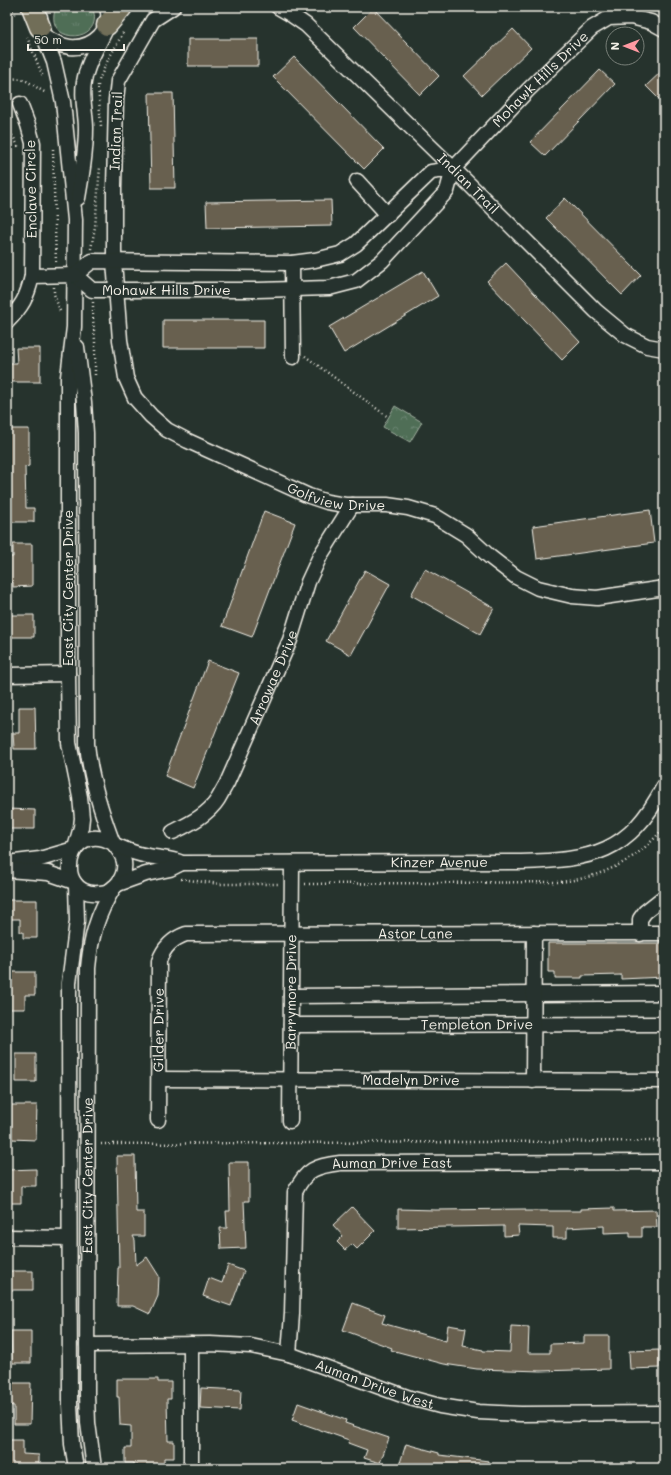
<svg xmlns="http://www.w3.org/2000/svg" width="671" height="1475" font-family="Mali,sans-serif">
	<defs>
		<pattern id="grass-tufts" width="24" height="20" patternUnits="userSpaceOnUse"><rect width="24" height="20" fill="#4f6e57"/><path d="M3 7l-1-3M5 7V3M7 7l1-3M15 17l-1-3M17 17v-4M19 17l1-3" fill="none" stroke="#69836f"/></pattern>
		<pattern id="park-crowns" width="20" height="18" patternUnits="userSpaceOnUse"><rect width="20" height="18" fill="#4f6e57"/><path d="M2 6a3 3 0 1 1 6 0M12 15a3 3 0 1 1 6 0" fill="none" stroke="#69836f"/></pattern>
	</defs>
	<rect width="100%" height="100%" fill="#26332d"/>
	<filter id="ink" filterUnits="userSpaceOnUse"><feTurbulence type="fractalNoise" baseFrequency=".025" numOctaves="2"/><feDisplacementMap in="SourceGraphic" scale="8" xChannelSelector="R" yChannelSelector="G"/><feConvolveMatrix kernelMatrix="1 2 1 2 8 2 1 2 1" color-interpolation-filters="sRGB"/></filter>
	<g filter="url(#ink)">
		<!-- grass -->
		<path fill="url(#grass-tufts)" stroke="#a2b0a0" d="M56,7h36c16,37 -51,40 -36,0z"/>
		<!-- park -->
		<path fill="url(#park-crowns)" stroke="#a2b0a0" d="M395,406l27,16 -12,20 -27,-15z"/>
		<!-- building -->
		<path fill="#676050" stroke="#f4f1e8" d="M373,8l66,68 -19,19 -66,-68z
			M513,29l18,19 -49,47 -18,-19z
			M188,39h70v27h-70z
			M294,57l90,92 -20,20 -91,-92z
			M664,69v35l-18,-18z
			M600,70l15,14 -70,72 -15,-14z
			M149,93h24l2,95h-24z
			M565,198l76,77 -19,20 -76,-77z
			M331,200l1,26 -125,2 -1,-26z
			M506,263l74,79 -18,18 -75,-79z
			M423,271l15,25 -94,57 -15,-26z
			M163,320h101v28h-101z
			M16,348h24v34h-33v-19h10z
			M7,429h22v37l-4,1 1,41h8v14h-27v-16h2z
			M650,510l4,33 -117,16 -4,-33z
			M264,511l31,12 -43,114 -30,-11z
			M13,544h19v42l-19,1v-5h-4v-7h-2v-18h6z
			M425,569l69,39 -14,26 -69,-39z
			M365,570l25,14 -39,71 -25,-14z
			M7,615h27v22h-27z
			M208,661l31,12 -46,115 -28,-12z
			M19,707h16l1,42h-22l-1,-16h6z
			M7,809l28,1v19h-28z
			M7,900h30v38h-14v-6h-3v-13h-13z
			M548,943h116v34l-43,2v-4l-39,1v2h-27v-6h-7z
			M7,972h28v23h-10v14h-18z
			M16,1054h20v28h-20z
			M11,1105h26l-1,35 -25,-1z
			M117,1156h18l1,56h8v24h-11l2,4 1,25 11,-8 12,19 -1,20 -8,18 -17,-8h-16l1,-38h1z
			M229,1162h20v39h-5l2,47 -25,1 -1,-21h7l-1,-17h4z
			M36,1169v17h-15v17h-14v-33z
			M352,1207l23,24 -18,18 -5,-5 -7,6 -8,-8 6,-6 -10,-11z
			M614,1208v3l42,-1 1,17h-15v10h-12v-5l-26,1v-7l-37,2v10h-14v-11l-35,-1 1,9 -15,1v-10l-106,2v-19l38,1 89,-1v2h56v-2z
			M228,1265l16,6 -13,35 -28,-10 6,-18 13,5z
			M7,1271h26v19h-26z
			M353,1303l32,12 -3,8 64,18 2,-16 18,3 -3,18 20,4v1l27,1 1,-26 18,1 -1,26h22v-9l34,-1v-7h25v33l-68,2 -64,-2 -33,-5 -53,-14 1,-2 -49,-18z
			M11,1331h20v32h-19z
			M659,1350v18l-29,1 -1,-18z
			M117,1379h41v3h13v17h-4l1,42h6v17h-10v8h-26v-1h-4v-2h-9v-15h6v-22l-11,-1 -1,-28h-2z
			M8,1383h23l-1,41h-16v-18l-6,-1z
			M201,1388l40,2 -1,20 -40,-2z
			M298,1403l48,17 -1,3 44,15 -9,25 -16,-5 3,-8 -19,-7 1,-3 -57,-20z
			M7,1440h16v14l16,1v13h-32z
			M406,1444l33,9v2l50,6v7h-83l-7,-2z"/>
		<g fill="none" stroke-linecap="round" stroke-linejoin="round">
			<defs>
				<g id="minor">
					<path id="s1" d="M173,7l-20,13 -35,61 -2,19 -2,88v73l6,79 6,38 9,20 16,18 16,14 21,11 121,55 18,6 18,3h42l21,3 27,8 31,19 24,22 26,20 22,11 34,8 25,2 67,-10"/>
					<path id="s2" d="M278,7l12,7 16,11 165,161 125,125 29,24 22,11 17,3"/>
					<path d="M40,17v10l14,35 9,40 12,118 -1,107 -6,50v297l1,69 11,54 2,21 -1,9 -6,21"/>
					<path d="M44,36c8,5 16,10 26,11 22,2 44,-17 37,-40"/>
					<path d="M357,181l31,34"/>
					<path d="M78,198c4,-23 8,-46 8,-70 0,-15 -5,-30 -2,-46 3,-19 14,-36 22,-53"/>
					<path d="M292,263l1,94"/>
					<path id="s3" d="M75,275l17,15h166l71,-2 27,-7 26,-20 65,-70 6,-22 75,-79 64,-62 17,-10 22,-1 20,5 13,7"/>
					<path d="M75,275l17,-14 200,2 23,-3 25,-6 16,-10 75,-72 22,-3"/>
					<path d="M32,276l43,-1"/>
					<path d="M7,322c15,-16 20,-24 25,-46l1,-133 -5,-18 -8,-21"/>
					<path d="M77,347l7,55 2,31 1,311c3,32 13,64 24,94 3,9 11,13 13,24 1,7 -1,14 -5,20 -5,7 -12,11 -20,11 -47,4 -33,-76 14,-50"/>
					<path d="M7,675l61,-1"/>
					<path id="s4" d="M173,832c16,-8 35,-17 45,-33 3,-5 6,-11 9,-16l63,-143 18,-58 12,-26 32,-51"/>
					<path id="s5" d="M115,845c11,5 21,9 33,11 11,2 24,2 34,7l339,-1c71,-2 108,-8 143,-76"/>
					<path d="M7,863l33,-4 34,-10"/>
					<path d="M7,870l41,3 26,9"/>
					<path d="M118,884l28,-10 24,-5 12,-6"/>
					<path d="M76,885l1,36 -8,62v32l1,389 2,40 4,24"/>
					<path d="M640,934v-15l5,-7 19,-15"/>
					<path d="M291,996l373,-3"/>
					<path id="s6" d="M291,1025l373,-1"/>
					<path id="s7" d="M159,1079l505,2"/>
					<path d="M533,1081l1,-148"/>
					<path id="s8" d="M158,1120l1,-159c5,-14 13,-22 27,-27l478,-1"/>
					<path id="s9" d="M290,1121l2,-258"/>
					<path d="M7,1237l62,1"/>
					<path id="s10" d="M87,1345l123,-1 41,2 38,8 121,44 30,8 38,6 43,2 143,-1"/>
					<path id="s11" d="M289,1354l3,-40 3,-122c11,-23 21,-26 45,-29l324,-1"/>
					<path id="s12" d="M94,1468l-6,-45 -1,-29 1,-426c3,-32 9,-53 26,-81"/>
					<path d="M191,1468v-124"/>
				</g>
				<path id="highway" d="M32,7l8,20
					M107,25l15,-18"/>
			</defs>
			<!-- minor casing -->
			<use href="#minor" stroke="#f4f1e8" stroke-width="17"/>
			<!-- highway casing -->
			<use href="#highway" stroke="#f4f1e8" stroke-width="23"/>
			<!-- path -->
			<path stroke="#f4f1e8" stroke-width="2.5" stroke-dasharray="1 3" stroke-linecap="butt" d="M10,7l7,9
				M27,37l16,40
				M99,80l8,-18 17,-31
				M7,81c17,-8 25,6 40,12
				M98,85l3,41
				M7,129l7,9 5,10
				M53,149l3,115
				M91,249l4,-22 5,-60
				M54,287v7l6,17
				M93,302v17l2,21v37
				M305,356l83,61
				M181,879l39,5h60
				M305,884l253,-2c41,-3 81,-22 106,-55
				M101,1144l563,-3"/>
			<!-- minor -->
			<use href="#minor" stroke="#26332d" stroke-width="14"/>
			<!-- highway -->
			<use href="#highway" stroke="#716e59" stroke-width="20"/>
		</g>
	</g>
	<g text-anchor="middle" stroke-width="3" stroke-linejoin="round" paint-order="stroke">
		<!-- street labels -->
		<g font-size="14" fill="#f4f1e8" stroke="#26332d">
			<text dy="5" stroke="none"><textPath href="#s3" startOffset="564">Mohawk Hills Drive</textPath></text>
			<text transform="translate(116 131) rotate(-88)" y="5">Indian Trail</text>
			<text dy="5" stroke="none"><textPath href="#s2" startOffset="260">Indian Trail</textPath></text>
			<text transform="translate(31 189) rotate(-91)" y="5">Enclave Circle</text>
			<text dy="5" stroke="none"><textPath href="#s3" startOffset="97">Mohawk Hills Drive</textPath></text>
			<text dy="5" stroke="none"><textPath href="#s1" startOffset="643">Golfview Drive</textPath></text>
			<text transform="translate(68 588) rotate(-90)" y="5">East City Center Drive</text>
			<text dy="5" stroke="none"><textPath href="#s4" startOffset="190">Arrowae Drive</textPath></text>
			<text dy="5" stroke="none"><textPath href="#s5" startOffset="327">Kinzer Avenue</textPath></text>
			<text dy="5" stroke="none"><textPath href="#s8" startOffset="428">Astor Lane</textPath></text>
			<text dy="5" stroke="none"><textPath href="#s9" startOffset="129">Barrymore Drive</textPath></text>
			<text dy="5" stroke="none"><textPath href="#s6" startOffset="186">Templeton Drive</textPath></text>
			<text dy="5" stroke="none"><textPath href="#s8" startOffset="90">Gilder Drive</textPath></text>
			<text dy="5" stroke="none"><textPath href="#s7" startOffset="252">Madelyn Drive</textPath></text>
			<text dy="5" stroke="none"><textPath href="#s11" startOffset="271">Auman Drive East</textPath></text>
			<text dy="5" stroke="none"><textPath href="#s12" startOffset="293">East City Center Drive</textPath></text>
			<text dy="5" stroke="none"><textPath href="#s10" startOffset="294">Auman Drive West</textPath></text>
		</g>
	</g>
	<!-- margin -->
	<rect width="671" height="1475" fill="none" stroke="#26332d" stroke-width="24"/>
	<rect x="12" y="12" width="647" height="1451" fill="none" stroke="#f4f1e8" stroke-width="1.5" filter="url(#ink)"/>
	<!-- north arrow -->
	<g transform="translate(625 46) rotate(270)"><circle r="19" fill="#26332d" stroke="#787f78"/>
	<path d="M0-3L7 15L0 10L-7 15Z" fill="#ff9aa2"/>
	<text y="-6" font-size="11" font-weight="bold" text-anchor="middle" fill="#f4f1e8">N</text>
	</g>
	<!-- scale -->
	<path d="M28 44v6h96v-6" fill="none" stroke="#f4f1e8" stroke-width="2"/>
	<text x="34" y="44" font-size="12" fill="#f4f1e8" stroke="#26332d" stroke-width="3" paint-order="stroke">50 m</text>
</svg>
